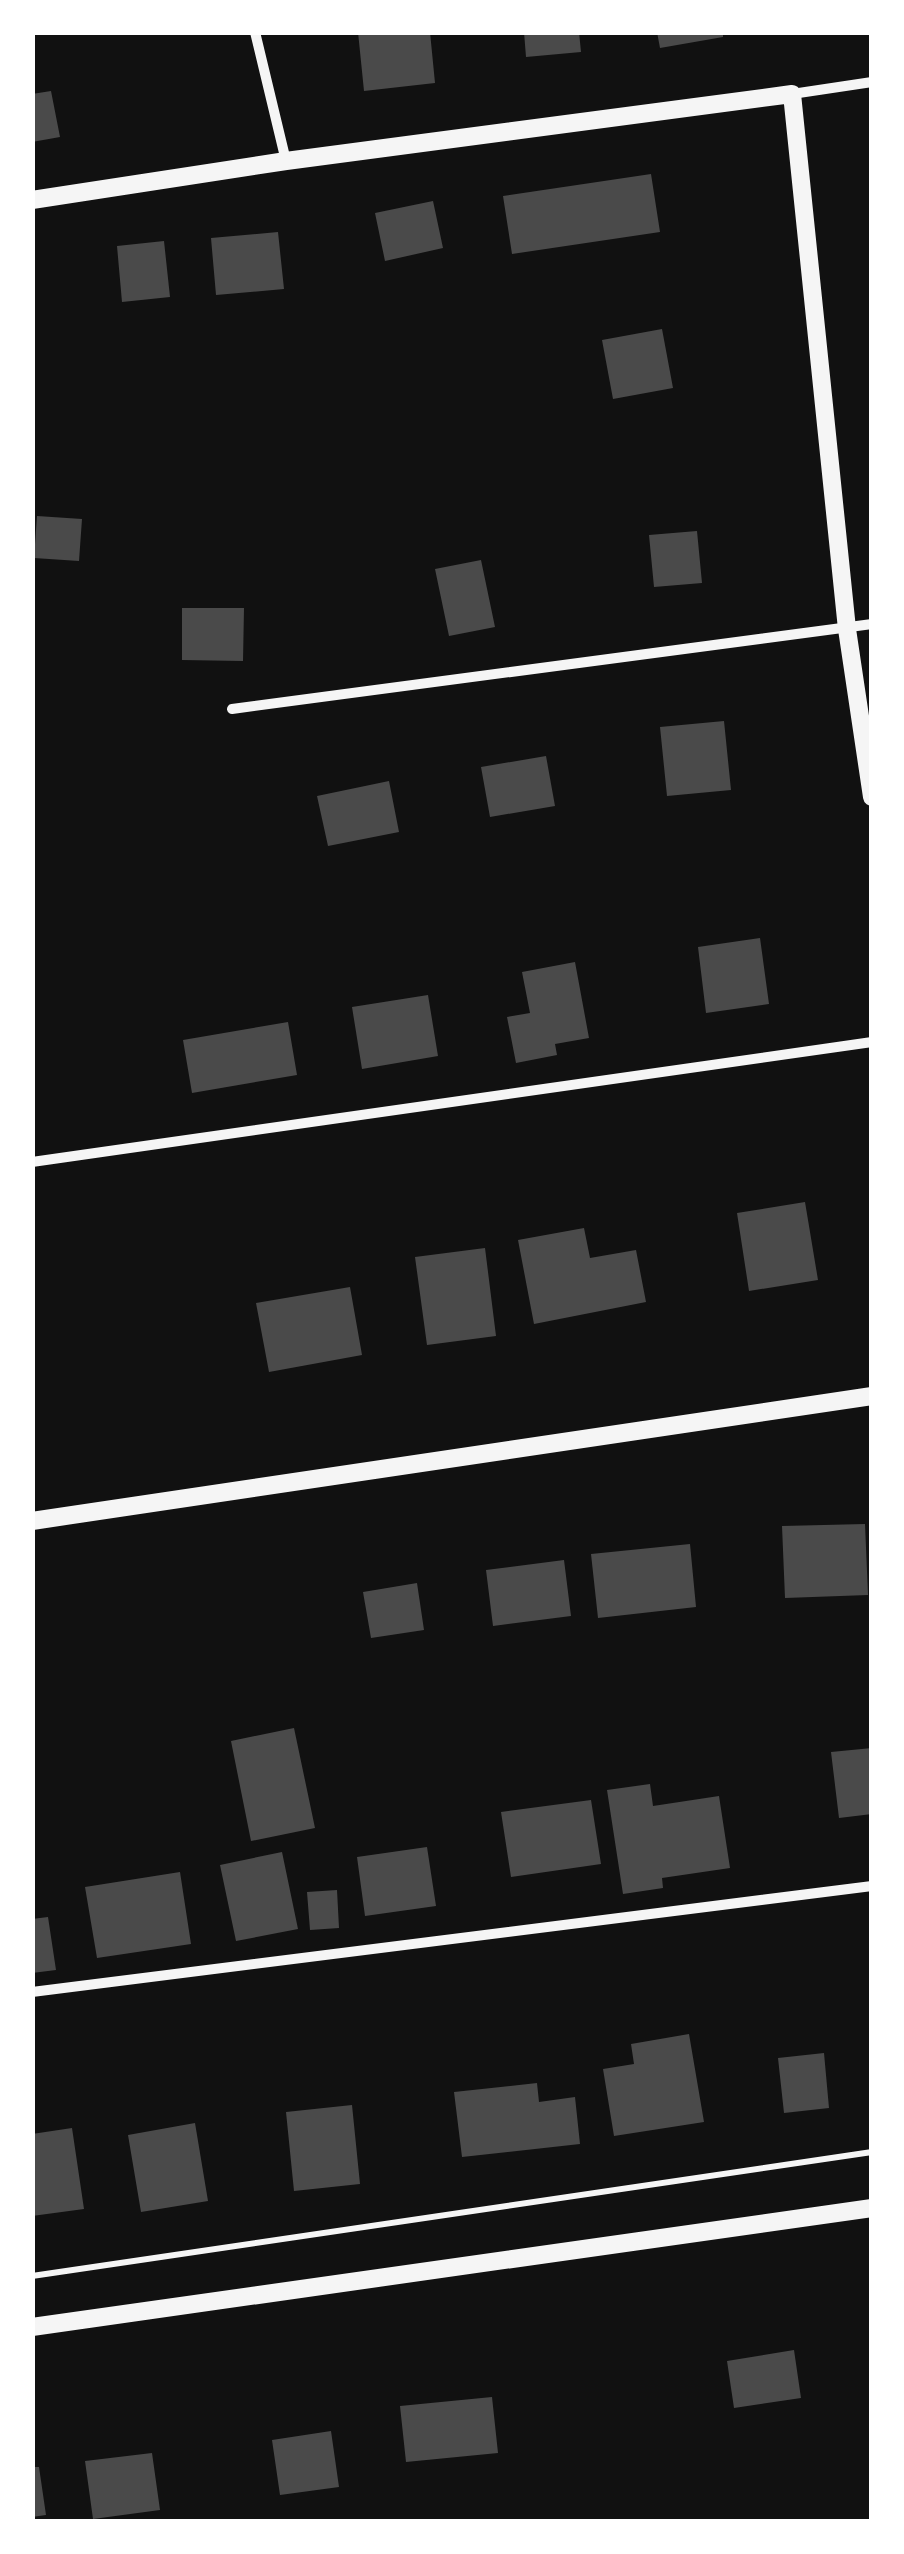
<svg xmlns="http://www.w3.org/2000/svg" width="904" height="2554" font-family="Raleway,sans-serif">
	<rect width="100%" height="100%" fill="#111"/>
	<!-- building -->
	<path fill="#4a4a4a" d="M358,32h72l5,51 -71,8z
		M524,32h55l2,20 -55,5z
		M657,32h66v5l-63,11z
		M51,91l9,46 -28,5v-48z
		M651,174l9,58 -148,22 -9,-58z
		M433,201l10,47 -58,13 -10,-48z
		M278,232l6,57 -68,6 -5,-57z
		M164,241l6,56 -48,5 -5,-56z
		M662,329l11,59 -60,11 -11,-59z
		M37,516l45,3 -3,42 -45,-3z
		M697,531l5,52 -48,4 -5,-52z
		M481,560l14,67 -46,9 -14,-67z
		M182,608h62l-1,53 -61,-1z
		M724,721l7,69 -64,6 -7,-69z
		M546,756l9,50 -65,11 -9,-50z
		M389,781l10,51 -71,14 -11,-50z
		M760,938l9,66 -63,9 -8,-66z
		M575,962l14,76 -34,6 2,11 -41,8 -9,-46 23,-4 -8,-41z
		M428,995l10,61 -76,13 -10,-62z
		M288,1022l9,53 -105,18 -9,-53z
		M805,1202l13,78 -69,11 -12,-78z
		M584,1228l6,30 46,-8 10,52 -112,22 -16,-84z
		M485,1248l11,88 -69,9 -12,-88z
		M350,1287l12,68 -93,17 -13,-69z
		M865,1524l3,71 -83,3 -3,-72z
		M690,1544l6,63 -98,11 -7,-64z
		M564,1560l7,56 -78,10 -7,-56z
		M417,1583l7,47 -53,8 -8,-46z
		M294,1728l21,100 -64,13 -20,-100z
		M872,1748v66l-33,4 -8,-66z
		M650,1784l3,22 66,-10 11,72 -68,10 1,10 -40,6 -16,-104z
		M591,1800l10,64 -90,13 -10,-65z
		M427,1847l9,59 -71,10 -8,-59z
		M282,1852l16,77 -62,12 -16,-76z
		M180,1872l11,72 -94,14 -12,-71z
		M337,1890l2,38 -29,2 -3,-38z
		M48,1917l8,53 -24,3v-54z
		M689,2034l15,88 -90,14 -11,-67 31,-5 -3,-20z
		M824,2053l5,55 -45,5 -6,-55z
		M537,2083l2,19 36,-5 5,47 -118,13 -8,-65z
		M352,2105l8,79 -66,7 -8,-79z
		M195,2123l13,78 -67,11 -13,-77z
		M72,2128l12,81 -52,7v-82z
		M794,2350l7,48 -67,10 -7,-47z
		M492,2397l6,56 -92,9 -6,-56z
		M331,2431l8,56 -59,8 -8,-55z
		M152,2453l8,57 -67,9 -8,-58z
		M32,2467h7l7,48 -14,2z"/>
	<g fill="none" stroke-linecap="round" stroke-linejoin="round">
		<!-- path -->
		<path stroke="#f5f5f5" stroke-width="6" d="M32,2276l840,-124"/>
		<!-- minor -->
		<path stroke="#f5f5f5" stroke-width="10" d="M255,32l31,129
			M792,94l80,-12
			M232,709l640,-85
			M32,1162l840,-120
			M32,1992l840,-106"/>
		<!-- tertiary -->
		<path stroke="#f5f5f5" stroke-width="18" d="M32,200l254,-39 506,-67 55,535 25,168
			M32,1521l840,-125
			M32,2327l840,-119"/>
	</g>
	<!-- border -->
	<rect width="904" height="2554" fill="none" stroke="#ffffff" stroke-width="70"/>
</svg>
